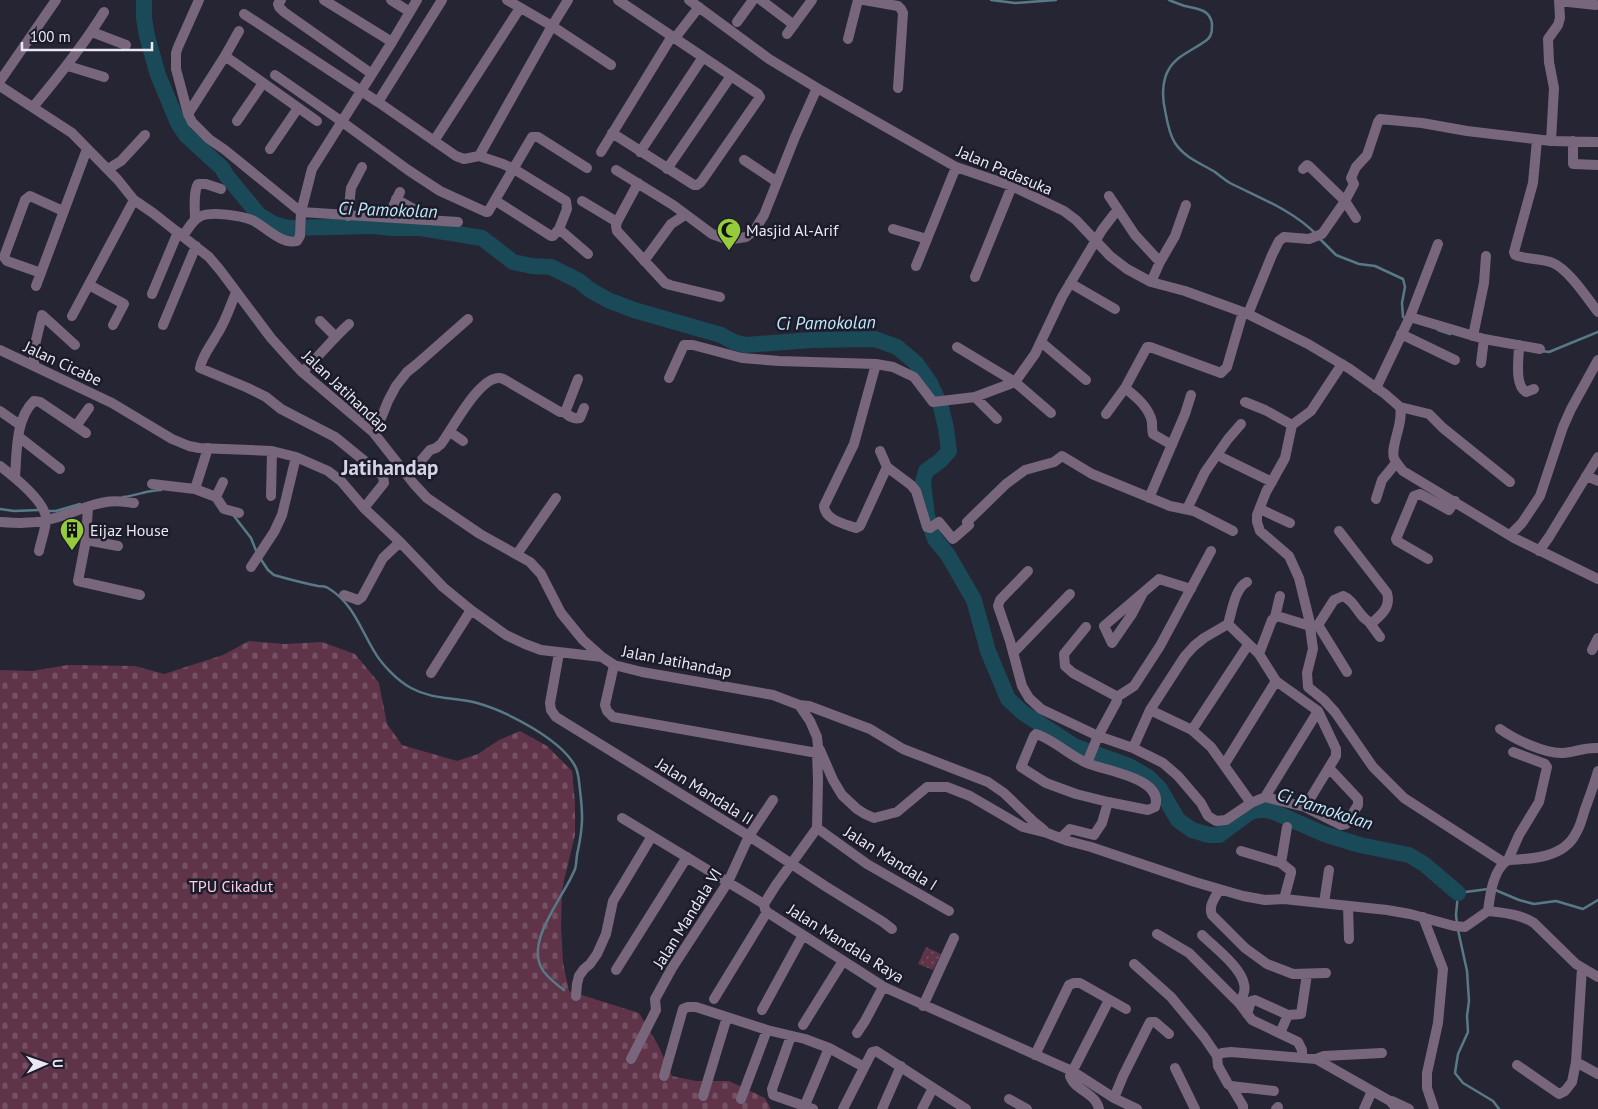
<svg xmlns="http://www.w3.org/2000/svg" width="1598" height="1109" font-family="'PT Sans',sans-serif">
	<defs>
		<pattern id="grass-dots" width="8" height="8" patternUnits="userSpaceOnUse" patternTransform="scale(1.25)"><rect width="8" height="8" fill="#5f3448"/><path d="M2 2h.1M6 6h.1" fill="none" stroke="#765163" stroke-width="1.8" stroke-linecap="round"/></pattern>
		<pattern id="cemetery-stones" width="16" height="16" patternUnits="userSpaceOnUse" patternTransform="scale(1.25)"><rect width="16" height="16" fill="#5f3448"/><path d="M2 7V4a2 2 0 0 1 4 0v3zM10 15v-3a2 2 0 0 1 4 0v3z" fill="#765163"/></pattern>
	</defs>
	<rect width="100%" height="100%" fill="#262534"/>
	<!-- grass -->
	<path fill="url(#grass-dots)" d="M926,947l15,7 -8,16 -15,-6z"/>
	<!-- cemetery -->
	<path fill="url(#cemetery-stones)" d="M249,641l36,3 37,-2 33,12 24,29 8,41 15,21 55,16 21,-7 21,-14 21,-9 27,15 25,25 3,32v32l-13,54 -1,37 2,37 6,28 70,22 19,32 14,31 24,5h33l36,17 6,11h-771v-439l32,1 36,-6 67,1 29,8 59,-19z"/>
	<g fill="none" stroke-linecap="round" stroke-linejoin="round">
		<!-- stream -->
		<path stroke="#587986" stroke-width="2.5" d="M991,0l24,3 41,-3
			M1169,0c5,2 10,4 16,6 12,3 25,3 27,18 0,6 0,11 -4,15 -12,10 -31,16 -39,30 -7,11 -7,29 -4,41 2,11 4,24 10,33 10,15 25,20 40,29 5,4 10,8 15,11 30,15 62,27 86,51
			M1319,238l17,17 23,9 16,2 28,13 2,8 -3,16 1,14 4,2
			M1438,330l12,4
			M1541,351l8,1 49,-20
			M123,497c13,-1 24,-7 38,-7
			M0,509l14,2 25,-1
			M47,511h9l24,-7
			M234,516l17,22 6,15
			M260,558l8,12 6,5c14,4 29,8 44,11 4,0 7,0 10,2 25,15 32,40 46,63 8,14 24,30 37,37 22,12 43,9 66,15 29,8 86,37 99,65 3,7 3,15 4,22 3,25 3,36 -2,60 -2,6 -1,13 -3,19 -10,27 -53,74 -31,103 6,7 13,13 20,18
			M1493,889l26,11 15,4 22,-3 27,8 15,-9
			M1457,924l-1,-9 2,-22 30,-4
			M1458,930l9,41 2,30 -2,15 1,16 -10,22 -3,19 8,10 30,18 6,8"/>
		<!-- river -->
		<path stroke="#1a4958" stroke-width="16" d="M144,0v18l3,18 11,39 20,48 8,12 36,33 4,7 33,40 15,9 14,4 85,-2 19,2h28l62,10 31,24 19,4 19,1 28,14 11,9 18,10 26,10 87,25 13,7 11,3 67,-5 63,-1 22,8 19,16 14,20 11,24 5,21 3,23 -9,10 -14,10 -3,11 4,34 8,23 13,16 26,45 14,51 20,48 14,13 52,34 55,20 19,11 12,12 18,31 14,10 17,5h10l31,-23 12,-3 12,3 50,22 36,11 49,10 15,9 34,29"/>
		<!-- minor -->
		<path stroke="#78667d" stroke-width="10" d="M199,0l-21,47 -2,6v16l12,45 4,8 17,17 16,11 76,62 157,10
			M281,0l-3,4 1,3 5,5 88,62
			M324,0l68,42
			M391,0l19,12
			M507,0l45,26 59,39
			M689,0l80,59 48,29 139,79 56,19 52,25 12,9 34,36 17,13 24,13 34,9 63,23 60,30 42,25 35,25 15,13c4,16 -10,39 -6,51 2,5 6,9 9,13l111,67 84,41
			M761,0l33,25
			M864,0l34,6 3,3 2,4 -5,75
			M1559,0l1,18 -2,7 -10,14 1,23 5,26 -3,53 47,1
			M1559,1l37,4
			M244,14l134,88 78,54 8,3 15,-3 24,8 11,5 52,32 1,8 -8,20
			M737,22l16,-22
			M92,32l34,13
			M787,34l25,-34
			M675,38l24,-31
			M848,39l10,-39
			M225,56l14,-25
			M68,66l36,11
			M275,75l66,46 67,49 32,21 46,21h2l44,-75h6l49,31
			M0,81l56,-81
			M0,86l72,47 46,47 16,20 19,13 56,44 11,13 51,68 17,19 14,15 71,60 41,52 13,14 53,36 50,28 11,12 20,39 22,27 19,17 12,8 28,7 131,23 26,10 11,16 7,16 1,9 -1,7 1,27 -1,48 -41,57 -12,19 1,5 2,3 117,75 188,84 42,27 23,11
			M378,102l64,-102
			M33,107c26,-31 50,-61 71,-95
			M188,114l37,-58 92,65
			M237,121l26,-38
			M612,133l82,52h3l4,-3 59,-85 -2,-3 -140,-94
			M1537,140l-4,43 -19,69 1,3c12,5 26,3 38,8 16,7 34,35 45,49
			M434,141l86,-133
			M1573,141v23l25,1
			M270,149l28,-41
			M601,152l71,-116
			M640,152l63,-95
			M479,156l73,-130 16,-26
			M744,160l33,22
			M108,169l13,-8 24,-26
			M667,169l64,-93
			M1303,169l4,-4 2,1 36,35 11,17
			M616,170l57,35 39,29 11,4 10,1 13,-2 8,-6 10,-16 31,-78 22,-49
			M638,183l-21,39 -1,4 1,5 48,52 5,2 50,12
			M1109,196l26,39 25,27
			M396,199l34,19
			M496,201l55,35h2l6,-7 29,25
			M582,201l35,21
			M348,216l3,-28 11,-21
			M388,217l12,-25
			M195,220c0,-11 -2,-27 3,-36h8l15,5
			M893,229l34,10 29,-72
			M183,236c5,-7 10,-17 18,-20 11,-5 40,0 51,4 13,6 29,25 45,21l3,-5 1,-24 11,-43 80,-127 25,-42
			M644,261l27,-37 14,-9
			M916,266l11,-27
			M41,273l-34,-12 -3,-4 21,-57 5,-4 33,15
			M975,277l37,-91
			M1151,282l9,-20 15,-26 11,-31
			M1070,283l45,26
			M36,286l51,-137
			M91,286l33,18 -11,21
			M236,292c-6,15 -11,31 -20,44 -6,11 -14,20 -16,32l48,20 18,9 15,12 54,28 48,39 1,7 -20,25
			M152,294l26,-62
			M1248,314l24,-59 7,-14 5,-4 25,2 13,-5 23,-33 9,-17 -3,-6 5,-11 11,-12 11,-33 2,-3 42,4 45,8 84,10
			M72,316l62,-116
			M1410,317l28,-73
			M320,321l15,15
			M163,325l33,-79
			M1401,334l54,26
			M1473,336l11,-53 2,-27
			M1041,342l45,38
			M1519,345c0,12 -5,40 7,47l8,-3
			M957,347l58,35 36,31
			M0,350l112,53 60,36 17,7 10,2 73,3 24,6 32,14 13,10 23,27 36,34 43,45 28,23 35,25 19,9 16,6 61,7
			M1481,363l3,-24
			M876,364l-22,80 -30,62c1,14 21,18 32,22l4,-2 27,-59
			M1342,364l-31,47 -19,14 -7,33 -19,34 -9,23v7l3,9 29,25 10,22 10,41 4,30 -6,24 1,14 16,13 11,12 38,55 31,31 99,64
			M34,366v-17l8,-34 33,30
			M302,372c17,-15 30,-33 47,-48
			M669,378l15,-33h9l49,13 37,3 97,3 17,3 21,10 19,25 42,-5 40,-15 20,-28 27,-57 40,-67 16,-21
			M1125,388c11,9 24,19 27,34 0,4 0,8 1,12l19,11
			M1376,388l34,-71 74,22 56,10
			M975,397l22,22
			M1245,402l20,8 27,15
			M1400,407l29,7 14,14 67,54
			M0,411l20,14
			M564,412c5,4 10,8 16,6l4,-10
			M1106,414l19,-26 22,-41h3l71,26 6,-6 16,-55
			M76,426l13,-18
			M373,432l9,-16 6,-15 8,-15 11,-14 10,-8 51,-45
			M450,432l13,9
			M19,437l41,32
			M880,451l7,16 24,18 5,6 11,36 3,1 9,-6 14,17 16,-14 -2,-3 39,-38 19,-14 29,-8 8,-6 30,18 78,32 24,5 39,20
			M1223,458l49,24
			M0,466c13,10 48,37 46,55 -1,10 -5,20 -7,30
			M408,476l22,-26 6,-2 5,-4c11,-14 38,-68 59,-66 2,0 5,2 7,3l53,31h4l2,-2 12,-31
			M1586,476l12,5
			M15,477c2,-24 0,-58 19,-76l6,1 46,31
			M152,484l43,5 21,8 8,12 15,4
			M195,489l13,-41
			M271,496l1,-45
			M216,497l7,-15
			M1149,498l36,-84 6,-19
			M1376,499l6,-19 14,-17
			M88,507l-2,33 -8,41 62,14
			M1187,509l18,-37 23,-33 13,-15
			M1260,509l30,14
			M0,522c16,1 31,2 47,-2 20,-4 39,-15 59,-18 10,-2 19,0 28,1
			M1510,535l12,-12 18,-27 23,-69 8,-18 27,-49
			M86,540l32,6
			M1539,551l10,-14 49,-80
			M517,554l39,-56
			M1428,559l-31,-18 -1,-2 18,-43 6,-2 29,16 6,-9
			M251,567l23,-35 8,-17 14,-58
			M1028,571l-28,29 -2,6 12,35 12,45 7,12 12,11 57,27 35,12 30,15 15,13 23,27 7,13 8,5 10,-1 25,-17 14,-6 40,10 36,18 5,-1 12,-19v-6l-29,-31
			M1143,593l-11,21 -20,29 -8,-17 55,-47 32,10
			M344,595l14,5 4,-3 21,-39 17,-16
			M1275,617l5,-21
			M1369,622l11,15
			M1228,624l31,30 17,27 42,30 18,38v7l-31,51
			M1318,625l29,47
			M1086,627l-22,27 1,12 8,7 41,22 3,2v4l-19,35 -11,27
			M1592,650l6,-12
			M559,653l-9,50 1,7 5,7 193,119 76,50 58,36 9,7
			M1013,653l57,-59
			M1259,654l13,-34 5,-4 33,10 8,-1 16,-25 9,-4c13,5 16,23 29,27 10,-9 19,-16 15,-30l-48,-62
			M614,665l-9,40 2,6 6,6 204,36
			M431,673l40,-63
			M1117,697l17,-11 26,-40 51,-95
			M799,705l10,1 61,23 33,20 85,33 16,11 29,28 11,9
			M1150,710l42,20 19,17 40,56
			M1500,729c14,10 45,25 63,24 12,-1 22,-6 35,-5
			M1192,730l56,-85
			M1036,734c15,4 36,23 51,29 18,8 78,15 68,44l-7,3 -40,-8 -32,-8 -30,-11 -25,-16 13,-31z
			M1133,748l17,-38 35,-54 9,-10 10,-8 24,-14c4,-13 7,-36 19,-42
			M820,750l13,30 9,15 15,14 8,5 9,4 23,-6 30,-25h20l23,9 53,31 24,6 21,8 23,6 104,35 48,14 22,4 19,-1 103,11 23,4 44,12 11,1 23,-16c2,-16 5,-42 20,-51 23,-1 56,-2 68,-27 4,-6 6,-14 8,-21 5,-14 10,-27 14,-41
			M1224,765l52,-84
			M1265,797l53,-86
			M622,818l142,86
			M817,828l50,36 82,47
			M1061,838l9,-9 24,6 8,-12 6,-21
			M1241,851l40,12
			M1508,860l11,-25 20,-33 8,-35 -2,-3 -32,-12
			M1219,890c-4,8 -11,16 -7,25l33,33 22,16 26,10 33,-1
			M1284,899l7,-26v-2l-10,-8 6,-36
			M1324,903l5,-33
			M1348,906l1,33
			M1488,911c16,2 32,3 46,12l42,41 22,13
			M1423,917l20,52 -5,54 -11,50v15l7,21
			M1157,934l32,19 50,50 13,17 46,22 4,8v8
			M1202,935c12,12 39,32 42,49 2,7 -1,13 -5,19
			M1134,964l37,33 33,40 13,19 1,10 10,18 3,2 12,20v3
			M616,970l71,-113
			M576,996l1,-12 2,-8 5,-7 6,-5 7,-10 9,-20 7,-33 39,-65
			M714,999l53,-87
			M923,1006l31,-68
			M762,1010l41,-75
			M1247,1014l4,-13 4,-1 33,15
			M803,1025l40,-64
			M857,1033l8,-12 18,-34
			M1280,1033l8,-18 13,-1 6,-40
			M791,1036l-19,53 1,6 40,14
			M1035,1055l34,-70 5,-2h6l46,26
			M1217,1056l5,-3 9,-1 85,7 74,42 7,8
			M631,1059l25,-49 -1,-11 17,-31 56,-86 21,-46 24,-36
			M1316,1059l8,-3 58,-3
			M1576,1062l22,12
			M1517,1065l42,29 6,-3 7,-9 4,-20 6,-94
			M1175,1068l20,41
			M664,1076l19,-67 5,-2h8l71,23 38,9 24,9 35,19
			M1231,1086l43,5
			M703,1096l24,-79
			M1114,1098l9,-22 27,-54h5l14,12
			M741,1099l26,-69
			M1009,1099l18,10
			M1392,1101l17,8
			M805,1105l24,-57
			M843,1109l29,-57 4,-1 90,58
			M882,1109l19,-43
			M922,1109l11,-21
			M1099,1109c-3,-16 -25,-19 -29,-33l39,-76
			M1276,1109l2,-2
			M1364,1109l8,-18"/>
	</g>
	<!-- icons -->
	<defs>
		<symbol id="mosque-pin" viewBox="-11 -11 22 30"><path d="M0 17L-7.5 6A9.5 9.5 0 1 1 7.5 6Z" fill="#95cc3b" stroke="#1c1b2a"/><path d="M3.5-4.9A6 6 0 1 0 3.5 4.9A5 5 0 1 1 3.5-4.9Z" fill="#111"/></symbol>
		<symbol id="building-pin" viewBox="-11 -11 22 30"><path d="M0 17L-7.5 6A9.5 9.5 0 1 1 7.5 6Z" fill="#95cc3b" stroke="#1c1b2a"/><path d="M-4-6H4V6H1V3H-1V6H-4ZM-2.5-4.3h1.7v1.8h-1.7ZM.8-4.3h1.7v1.8H.8ZM-2.5-1h1.7V.8h-1.7ZM.8-1h1.7V.8H.8Z" fill="#111"/></symbol>
	</defs>
	<g fill-rule="evenodd">
		<use href="#mosque-pin" x="715" y="216" width="28" height="38"/>
		<use href="#building-pin" x="58" y="516" width="28" height="38"/>
	</g>
	<g text-anchor="middle" stroke-width="5" stroke-linejoin="round" paint-order="stroke">
		<!-- street labels -->
		<g font-size="16" fill="#e9e8f3" stroke="#1c1b2a">
			<text transform="translate(1005 170) rotate(23)" y="6">Jalan Padasuka</text>
			<text transform="translate(63 363) rotate(25)" y="6">Jalan Cicabe</text>
			<text transform="translate(346 391) rotate(43)" y="6">Jalan Jatihandap</text>
			<text transform="translate(677 661) rotate(11)" y="6">Jalan Jatihandap</text>
			<text transform="translate(705 791) rotate(32)" y="6">Jalan Mandala II</text>
			<text transform="translate(891 858) rotate(32)" y="6">Jalan Mandala I</text>
			<text transform="translate(687 918) rotate(-58)" y="6">Jalan Mandala VI</text>
			<text transform="translate(846 943) rotate(32)" y="6">Jalan Mandala Raya</text>
		</g>
		<!-- poi labels -->
		<g font-size="16" fill="#e9e8f3" stroke="#1c1b2a" text-anchor="start">
			<text x="746" y="236">Masjid Al-Arif</text>
			<text x="90" y="536">Eijaz House</text>
		</g>
		<!-- park labels -->
		<g font-size="16" fill="#f8d0e1" stroke="#1c1b2a">
			<text x="231" y="892">TPU Cikadut</text>
		</g>
		<!-- water labels -->
		<g font-size="18" font-style="italic" fill="#bfe9fa" stroke="#1c1b2a">
			<text transform="translate(388 210) rotate(2)" y="6">Ci Pamokolan</text>
			<text transform="translate(826 323) rotate(-1)" y="6">Ci Pamokolan</text>
			<text transform="translate(1325 809) rotate(18)" y="6">Ci Pamokolan</text>
		</g>
		<!-- district labels -->
		<g font-size="21" font-weight="bold" fill="#d4d3e8" stroke="#1c1b2a">
			<text x="390" y="475">Jatihandap</text>
		</g>
	</g>
	<!-- north arrow -->
	<g transform="translate(45 1064) rotate(88)" stroke="#1c1b2a" stroke-width="4" paint-order="stroke">
	<path d="M0-4L9 19L0 12L-9 19Z" fill="#e9e8f3"/>
	<text y="-8" font-size="14" font-weight="bold" text-anchor="middle" fill="#e9e8f3">U</text>
	</g>
	<!-- scale -->
	<path d="M22 42v8h130v-8" fill="none" stroke="#e9e8f3" stroke-width="2.5"/>
	<text x="30" y="42" font-size="15" fill="#e9e8f3" stroke="#1c1b2a" stroke-width="4" paint-order="stroke">100 m</text>
</svg>
